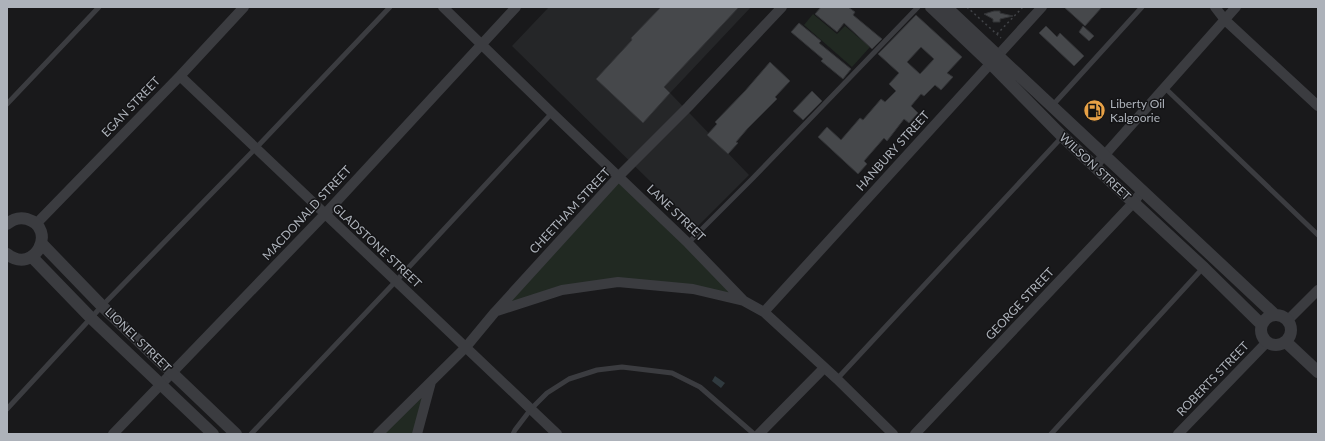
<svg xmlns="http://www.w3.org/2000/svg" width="1325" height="441" font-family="Lato,sans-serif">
	<rect width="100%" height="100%" fill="#19191b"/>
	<!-- built -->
	<path fill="#252628" d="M549,7h202l-81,86 79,82 -52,52 -185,-181z"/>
	<!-- green -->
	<path fill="#212922" d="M813,14l24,20 8,-8 25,21 -18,20 -48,-42z
		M619,176l125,125 -126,-19 -56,8 -67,22z
		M431,381l-14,53h-39z"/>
	<!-- water -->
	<path fill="#303a3f" d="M715,376l10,7 -4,5 -9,-7z"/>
	<!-- building -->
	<path fill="#46484b" stroke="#333437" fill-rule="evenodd" d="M661,7h78l-75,80 6,6 -27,30 -47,-44 36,-39 -1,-2z
		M821,7h27l7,5 -2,3 29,24 -10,10 -28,-26 -7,9 -22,-18z
		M1064,7h38l-17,19z
		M994,11h6v2l13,3 -13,3v3h-7v-3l-9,-5z
		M916,15l46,42 -15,16 6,4 -12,13 -6,-5 -11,11 -3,-2 -10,12 7,7 -9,10 -5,-4 -17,22 -3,-3 -20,23 3,3 -9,10 -40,-37 9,-10 14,13 19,-22 3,2 18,-21 4,3 11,-11 -7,-7 10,-11 -21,-19zM921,47l13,12 -14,15 -13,-12z
		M799,23l22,18 -2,2 32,26 -8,10 -22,-18 2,-2 -32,-27z
		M1046,26l11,11 3,-4 24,23 -10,10 -35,-33z
		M1083,26l11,10 -5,5 -10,-9z
		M770,62l20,19 -15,16 2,2 -29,29 -12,14 2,1 -10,11 -21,-19 10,-11 -2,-2 30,-31z
		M812,91l10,10 -19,19 -10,-9z"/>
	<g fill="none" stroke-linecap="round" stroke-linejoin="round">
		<!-- path -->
		<path stroke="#414347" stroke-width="1.5" stroke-dasharray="2 3" stroke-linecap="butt" d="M967,7l34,31
			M997,34l26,-27"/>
		<!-- service -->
		<path stroke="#3b3c40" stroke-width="5" d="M1165,88l153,147
			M7,104l92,-97
			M1052,106l90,-99
			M688,243l64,-64 166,-172
			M837,379l225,-242
			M7,409l95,-103 154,-158 134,-141
			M251,434l145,-153 156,-168
			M513,434l2,-4 16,-21 16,-16 22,-14 28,-9 25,-3 50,6 28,14 54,47
			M1051,434l152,-166"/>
		<!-- minor -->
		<path stroke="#3b3c40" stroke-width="10" d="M443,7l109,106 136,130 56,58 20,11 73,67 56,55
			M1215,7l10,13 93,86
			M180,76l377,358
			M1094,167l142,-160
			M36,224l144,-148 64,-69
			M497,311l65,-21 56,-8 75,7 51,12
			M764,312l278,-305
			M1288,320l30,-30
			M113,434l212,-220 191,-207
			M378,434l88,-87 29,-35 124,-136 69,-69 94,-100
			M417,434l14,-52
			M759,434l65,-66
			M915,434l218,-231 9,-12
			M1178,434l89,-92"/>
		<!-- tertiary -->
		<path stroke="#3b3c40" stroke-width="12" d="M931,7l59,56 73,74 141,131 58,57
			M946,7l329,308
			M7,224c6,-5 13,-7 20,-5 31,9 8,57 -20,35
			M42,244l60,62 134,128
			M32,257l60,62 121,115
			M1261 330a15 15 0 1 1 30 0a15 15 0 1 1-30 0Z
			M1286,342l32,30"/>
	</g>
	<!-- icons -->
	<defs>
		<symbol id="fuel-disc" viewBox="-11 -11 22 22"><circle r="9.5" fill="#e7a146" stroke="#141416"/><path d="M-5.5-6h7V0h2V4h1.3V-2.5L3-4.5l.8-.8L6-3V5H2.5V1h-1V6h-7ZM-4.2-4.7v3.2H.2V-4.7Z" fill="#111"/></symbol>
	</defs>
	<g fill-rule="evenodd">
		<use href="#fuel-disc" x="1082" y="98" width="25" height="25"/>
	</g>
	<g text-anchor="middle" stroke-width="3" stroke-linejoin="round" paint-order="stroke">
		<!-- poi labels -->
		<g font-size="12" fill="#adb2ba" stroke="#141416" text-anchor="start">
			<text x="1110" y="108">Liberty Oil<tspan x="1110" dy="14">Kalgoorie</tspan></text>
		</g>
		<!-- street labels -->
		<g font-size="12" fill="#adb2ba" stroke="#141416">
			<text transform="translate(131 107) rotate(-46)" y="4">EGAN STREET</text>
			<text transform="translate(893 151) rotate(-48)" y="4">HANBURY STREET</text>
			<text transform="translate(1095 167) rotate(43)" y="4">WILSON STREET</text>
			<text transform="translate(570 211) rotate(-47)" y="4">CHEETHAM STREET</text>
			<text transform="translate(307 213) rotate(-47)" y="4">MACDONALD STREET</text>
			<text transform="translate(676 213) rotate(44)" y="4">LANE STREET</text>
			<text transform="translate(377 246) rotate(43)" y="4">GLADSTONE STREET</text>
			<text transform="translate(1020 304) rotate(-47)" y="4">GEORGE STREET</text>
			<text transform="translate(138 340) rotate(44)" y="4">LIONEL STREET</text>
			<text transform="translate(1213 379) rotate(-46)" y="4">ROBERTS STREET</text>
		</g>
	</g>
	<!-- border -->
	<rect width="1325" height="441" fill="none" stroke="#adb2ba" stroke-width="16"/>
</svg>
